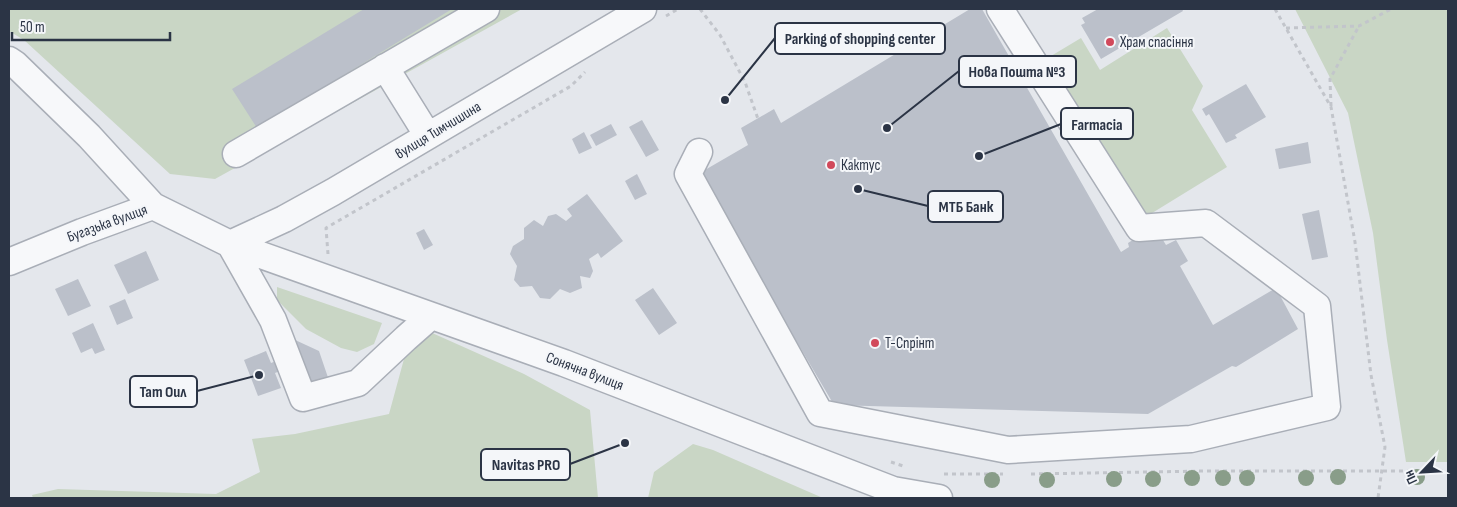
<svg xmlns="http://www.w3.org/2000/svg" width="1457" height="507" font-family="'Sofia Sans Condensed',sans-serif">
	<rect width="100%" height="100%" fill="#e4e7ec"/>
	<!-- green -->
	<path fill="#c9d6c5" d="M9,9h513l-307,170 -45,-5 -146,-134 -15,-9z
		M1295,9h153v453h-42l-19,-122 -14,-107 -25,-120z
		M1167,28l36,58 -11,24 35,57 -83,51 -98,-159 35,-21 19,32z
		M277,287l105,36 -8,21 -17,8 -16,-4 -35,-19 -29,-29z
		M430,332l94,42 66,36 8,88h-565l-1,-3 26,-6 158,5 44,-22 -8,-33 43,-5 94,-20 15,-55z
		M693,444l20,6 110,48h-175l6,-26z"/>
	<!-- building -->
	<path fill="#bbc0ca" d="M364,9h88l-195,119 -25,-39z
		M970,9h12l139,243 8,-5 -1,-4 19,-12 11,1 8,13 10,-5 12,21 -8,5 33,59 63,-37 22,41 -62,38 -4,-1 -84,48 -314,-9 -136,-231 50,-29 -7,-17 33,-19 7,14z
		M1098,9h84l1,2 -82,48 -20,-34 4,-2 -3,-5z
		M1246,84l20,33 -31,18 2,3 -11,5 -17,-29 -3,2 -4,-7z
		M642,120l17,30 -13,7 -17,-30z
		M611,124l6,11 -21,11 -6,-11z
		M584,132l8,16 -13,6 -7,-15z
		M1308,142l3,21 -32,6 -4,-20z
		M637,174l10,20 -12,6 -10,-19z
		M587,194l36,47 -22,17 -3,-5 -9,6 4,12 -3,7 -10,-2 2,12 -12,5 -10,-4 -10,10 -10,-1 -8,-12 -12,1 -6,-7 3,-14 -7,-12 3,-8 11,-7v-11l10,-8 9,6 5,-10 8,-2 10,7 6,-5 -5,-7z
		M1319,210l9,47 -16,3 -10,-46z
		M424,229l9,16 -9,5 -8,-17z
		M146,251l13,29 -31,14 -14,-29z
		M78,279l13,27 -23,10 -13,-27z
		M653,288l24,35 -18,12 -24,-35z
		M125,299l8,19 -16,7 -8,-19z
		M93,323l12,27 -10,4 -3,-6 -11,5 -9,-20z
		M280,333l39,18 18,53 -37,-19 -7,-19 -18,7 6,15 -23,8 -14,-36 22,-9 5,12 18,-7z"/>
	<g fill="none" stroke-linecap="round" stroke-linejoin="round">
		<defs>
			<path id="minor" d="M9,60l6,4 74,72 64,70
				M385,67l43,69
				M699,152l-11,22 132,239 188,37 183,-11 136,-32 -10,-101 -111,-83 -67,5 -139,-219
				M236,154l250,-145
				M230,244l54,-25 49,-27 310,-183
				M230,244l43,76 30,78 55,-15 48,-45 25,-22
				M9,262l73,-30 71,-26 77,38 334,119 329,127 46,8"/>
		</defs>
		<!-- minor casing -->
		<use href="#minor" stroke="#a9aeb7" stroke-width="29"/>
		<!-- path -->
		<path stroke="#c2c5cb" stroke-width="3" stroke-dasharray="4 4" stroke-linecap="butt" d="M700,9l20,26 25,47 13,37
			M1275,9l56,98 24,135 16,133 14,72 -7,51
			M666,16l12,-7
			M1286,28l73,-2 32,-17
			M1331,106l-1,-27 29,-53
			M328,254l-2,-26 245,-142 14,-14
			M891,462l15,5
			M944,474h59
			M1031,474l174,-3h243"/>
		<!-- minor -->
		<use href="#minor" stroke="#f7f8fa" stroke-width="26"/>
	</g>
	<!-- trees -->
	<g fill="#899d89">
		<circle cx="1338" cy="477" r="8"/>
		<circle cx="1417" cy="477" r="8"/>
		<circle cx="1192" cy="478" r="8"/>
		<circle cx="1223" cy="478" r="8"/>
		<circle cx="1247" cy="478" r="8"/>
		<circle cx="1306" cy="478" r="8"/>
		<circle cx="1114" cy="479" r="8"/>
		<circle cx="1153" cy="479" r="8"/>
		<circle cx="992" cy="480" r="8"/>
		<circle cx="1047" cy="480" r="8"/>
	</g>
	<!-- markers -->
	<g fill="#d1495b" stroke="#f4f6f9" stroke-width="2">
		<circle cx="1110" cy="42" r="5"/>
		<circle cx="831" cy="165" r="5"/>
		<circle cx="875" cy="343" r="5"/>
	</g>
	<g text-anchor="middle" stroke-width="4" stroke-linejoin="round" paint-order="stroke">
		<!-- poi labels -->
		<g font-size="15" fill="#2b3445" stroke="#f4f6f9" text-anchor="start">
			<text x="1120" y="47">Храм спасіння</text>
			<text x="841" y="170">Кактус</text>
			<text x="885" y="348">Т-Спрінт</text>
		</g>
		<!-- street labels -->
		<g font-size="15" fill="#2b3445" stroke="#f4f6f9">
			<text transform="translate(438 130) rotate(-31)" y="5">вулиця Тимчишина</text>
			<text transform="translate(107 223) rotate(-20)" y="5">Бугазька вулиця</text>
			<text transform="translate(585 371) rotate(21)" y="5">Сонячна вулиця</text>
		</g>
	</g>
	<!-- callouts -->
	<path fill="none" stroke="#2b3445" stroke-width="2" d="M725 100L775 38M887 128L959 71M979 156L1061 124M858 189L928 206M259 375L197 391M625 443L570 464"/>
	<g fill="#2b3445" stroke="#f4f6f9" stroke-width="2">
		<circle cx="725" cy="100" r="5"/>
		<circle cx="887" cy="128" r="5"/>
		<circle cx="979" cy="156" r="5"/>
		<circle cx="858" cy="189" r="5"/>
		<circle cx="259" cy="375" r="5"/>
		<circle cx="625" cy="443" r="5"/>
	</g>
	<g fill="#f4f6f9" stroke="#2b3445" stroke-width="2">
		<rect x="775" y="23" width="170" height="31" rx="5"/>
		<rect x="959" y="56" width="117" height="31" rx="5"/>
		<rect x="1061" y="108" width="72" height="31" rx="5"/>
		<rect x="928" y="191" width="75" height="31" rx="5"/>
		<rect x="130" y="376" width="67" height="31" rx="5"/>
		<rect x="481" y="449" width="89" height="31" rx="5"/>
	</g>
	<g font-size="16" text-anchor="middle" font-weight="bold" fill="#2b3445">
		<text x="860" y="44">Parking of shopping center</text>
		<text x="1017" y="77">Нова Пошта №3</text>
		<text x="1097" y="130">Farmacia</text>
		<text x="966" y="212">МТБ Банк</text>
		<text x="163" y="397">Тат Оил</text>
		<text x="526" y="470">Navitas PRO</text>
	</g>
	<!-- border -->
	<rect width="1457" height="507" fill="none" stroke="#2b3445" stroke-width="20"/>
	<!-- north arrow -->
	<g transform="translate(1422 472) rotate(245)" stroke="#f4f6f9" stroke-width="4" paint-order="stroke">
	<path d="M0-4L9 19L0 12L-9 19Z" fill="#2b3445"/>
	<text y="-8" font-size="14" font-weight="bold" text-anchor="middle" fill="#2b3445">Пн</text>
	</g>
	<!-- scale -->
	<path d="M12 32v8h158v-8" fill="none" stroke="#2b3445" stroke-width="2.5"/>
	<text x="20" y="32" font-size="15" fill="#2b3445" stroke="#f4f6f9" stroke-width="4" paint-order="stroke">50 m</text>
</svg>
